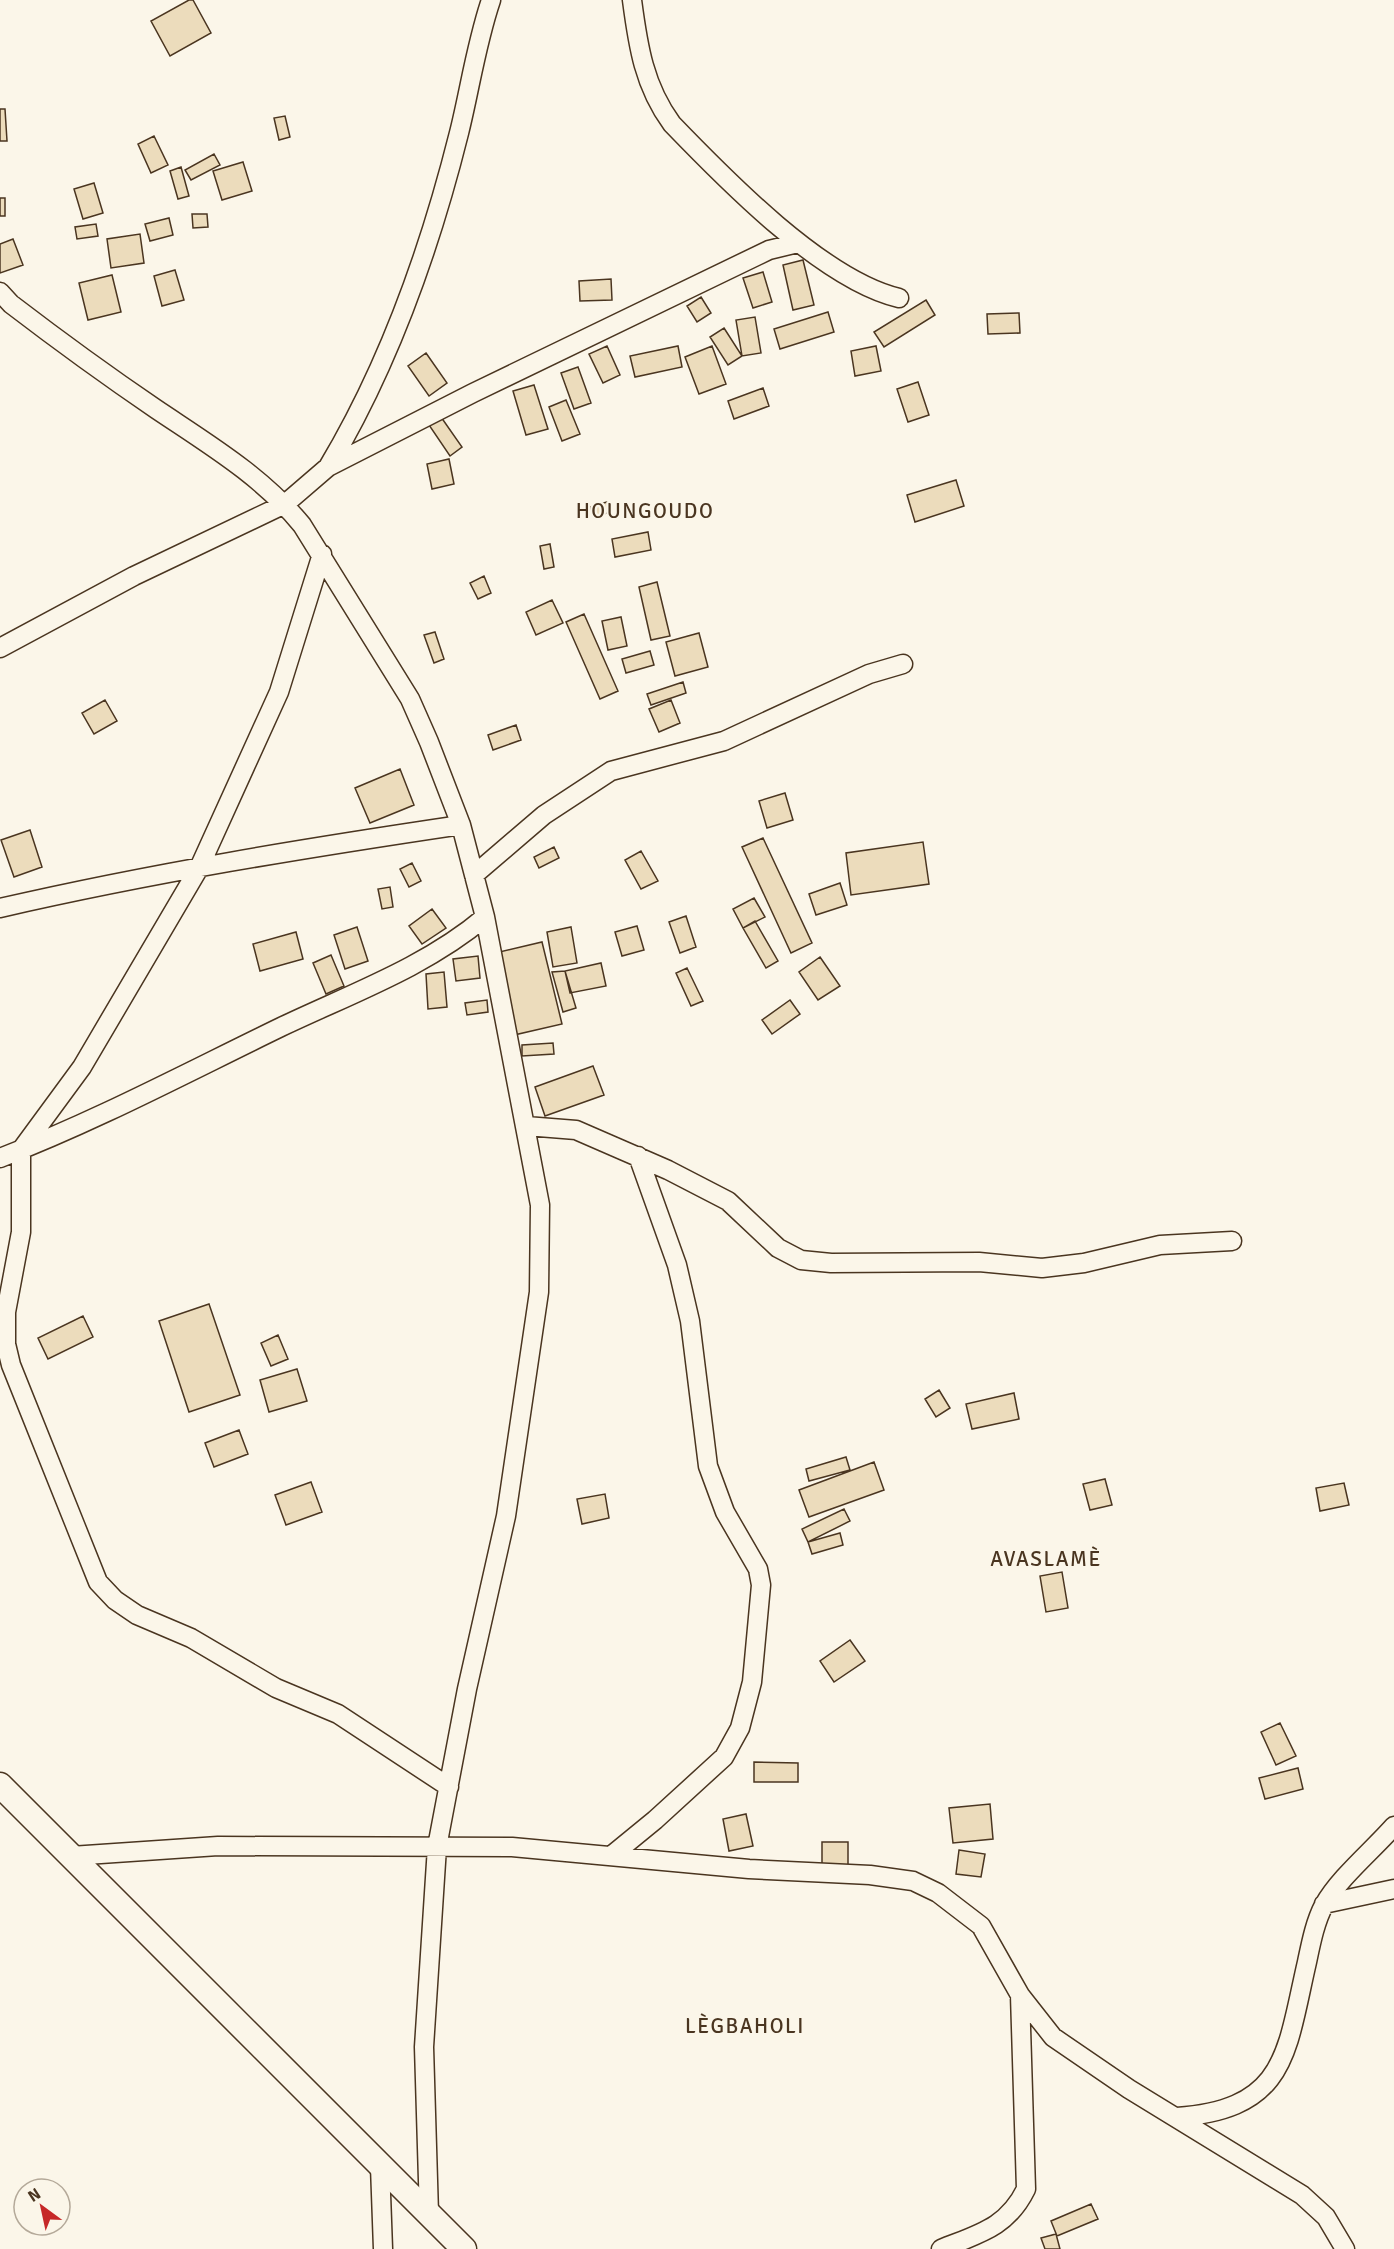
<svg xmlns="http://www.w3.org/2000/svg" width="1394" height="2249" font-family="Signika,sans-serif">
	<rect width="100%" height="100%" fill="#fbf6e9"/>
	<!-- building -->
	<path fill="#ecdcbc" stroke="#4a3520" stroke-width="1.5" d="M189,0h4l18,33 -41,23 -19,-35z
		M0,109h5l2,32h-7z
		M285,116l5,21 -11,3 -5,-22z
		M154,136l14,29 -17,8 -13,-29z
		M214,154l6,11 -29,15 -6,-10z
		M243,162l9,29 -30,9 -9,-29z
		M181,167l8,29 -11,3 -8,-28z
		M94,183l9,30 -20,6 -9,-30z
		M0,198h5v18h-5z
		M192,214h15l1,13 -15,1z
		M169,218l4,17 -23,6 -5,-17z
		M96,224l2,12 -21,3 -2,-12z
		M140,234l4,29 -33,5 -4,-29z
		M13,239l10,26 -23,8v-29z
		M803,260l11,45 -21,5 -10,-45z
		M175,270l9,30 -22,6 -8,-30z
		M763,272l9,30 -19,6 -10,-30z
		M112,275l9,37 -33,8 -9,-37z
		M611,279l1,21 -32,1 -1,-20z
		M701,297l10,16 -14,9 -10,-16z
		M926,300l9,15 -51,32 -10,-15z
		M828,312l6,20 -54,17 -6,-20z
		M1019,313l1,20 -32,1 -1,-20z
		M755,317l6,36 -19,3 -6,-36z
		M724,328l18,28 -14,9 -18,-28z
		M607,346l13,29 -17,8 -14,-29z
		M678,346l4,21 -47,10 -5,-21z
		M712,346l14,38 -27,10 -14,-37z
		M876,346l5,25 -26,5 -4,-25z
		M426,353l21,30 -18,13 -21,-30z
		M578,367l13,36 -17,6 -13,-36z
		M918,382l11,33 -21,7 -11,-33z
		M534,385l14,44 -22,6 -13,-44z
		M763,388l6,18 -35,13 -6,-18z
		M566,400l14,34 -18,7 -13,-34z
		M441,417l21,30 -12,9 -21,-31z
		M449,459l5,25 -22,5 -5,-25z
		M956,480l8,26 -49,16 -8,-27z
		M607,502l3,10 -16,5 -4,-10z
		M648,532l3,18 -36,7 -3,-18z
		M550,544l4,23 -10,2 -4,-23z
		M484,576l7,17 -13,6 -8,-16z
		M657,582l13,54 -19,4 -12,-53z
		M552,600l11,23 -27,12 -10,-23z
		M584,614l34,77 -18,8 -34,-77z
		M621,617l6,29 -19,4 -6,-29z
		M435,632l9,27 -10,4 -10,-28z
		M699,633l9,34 -33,9 -9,-34z
		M650,651l4,14 -28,8 -4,-14z
		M683,682l3,11 -35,12 -4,-11z
		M105,700l12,21 -23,13 -12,-21z
		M671,700l9,23 -21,9 -10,-23z
		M516,725l5,15 -28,10 -5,-15z
		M400,769l14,36 -44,18 -15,-35z
		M785,793l8,27 -26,8 -8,-27z
		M30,830l12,37 -28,10 -13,-37z
		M763,838l49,105 -21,10 -49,-106z
		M923,842l6,42 -78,11 -5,-42z
		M554,847l5,11 -20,10 -5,-11z
		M641,851l17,30 -17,8 -16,-29z
		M412,863l9,18 -12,6 -9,-18z
		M840,883l7,22 -31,10 -7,-21z
		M390,887l3,20 -11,2 -4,-20z
		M754,898l11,19 -22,11 -10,-19z
		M432,909l14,19 -24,16 -13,-18z
		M686,916l10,31 -16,6 -11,-31z
		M755,921l23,40 -12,7 -23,-40z
		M637,926l7,24 -22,6 -7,-24z
		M357,927l11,34 -23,8 -11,-34z
		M571,927l6,36 -24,4 -6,-35z
		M296,932l7,27 -43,12 -7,-27z
		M542,942l20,82 -48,11 -19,-82z
		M331,955l13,31 -18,8 -13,-31z
		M478,956l2,22 -24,3 -3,-22z
		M820,957l20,29 -22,14 -19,-28z
		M601,963l5,23 -36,7 -5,-22z
		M687,968l16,33 -12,5 -15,-33z
		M565,971l11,37 -13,4 -11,-40z
		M444,972l3,35 -19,2 -2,-35z
		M487,1000l1,12 -21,3 -2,-12z
		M790,1000l10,14 -28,20 -10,-14z
		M553,1043l1,11 -32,2v-11z
		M593,1066l11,29 -59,21 -10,-29z
		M209,1304l31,91 -51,17 -30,-91z
		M83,1316l10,21 -45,22 -10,-21z
		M278,1335l10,24 -17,7 -10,-23z
		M297,1369l10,32 -38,11 -9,-32z
		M939,1390l11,18 -14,9 -11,-18z
		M1014,1393l5,26 -47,10 -6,-25z
		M239,1430l9,24 -34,13 -9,-24z
		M846,1457l4,13 -41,11 -3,-12z
		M874,1462l10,28 -75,27 -10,-27z
		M1105,1479l7,26 -22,5 -7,-26z
		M311,1482l11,30 -36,13 -11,-30z
		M1344,1483l5,22 -29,6 -4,-23z
		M605,1494l4,24 -27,6 -5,-25z
		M844,1509l6,12 -42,21 -6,-13z
		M840,1533l3,12 -31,9 -4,-12z
		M1062,1572l6,36 -22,4 -6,-36z
		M850,1640l15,21 -31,21 -14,-21z
		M1280,1723l16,33 -20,9 -15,-33z
		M754,1762l44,1v19h-44z
		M1298,1768l5,21 -38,10 -6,-21z
		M990,1804l3,35 -40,4 -4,-35z
		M746,1814l7,32 -24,5 -6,-32z
		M822,1842h26v27l-26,-1z
		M959,1850l26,4 -4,23 -25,-3z
		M1091,2204l7,15 -41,17 -6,-15z
		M1056,2234l4,15h-15l-4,-11z"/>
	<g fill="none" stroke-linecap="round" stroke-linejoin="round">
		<defs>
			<path id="street" d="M632,0c6,46 12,86 40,124 54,56 151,156 227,174
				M0,292l11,12c47,36 95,71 145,105 52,35 106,67 146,116l108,174 19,43 32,83 24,92 55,288 -1,87 -33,224 -39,173 -30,158 -13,200 5,167
				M328,467c61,-102 102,-218 131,-334 11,-44 17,-89 32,-133
				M322,554l-43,138 -80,176 -117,199 -61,83v82l-15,80v32l5,21 87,217 17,18 22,15 54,23 85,50 62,26 111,73
				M0,648l134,-72 151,-72 43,-37 145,-74 296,-143 29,-7
				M474,875l70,-60 67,-44 113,-30 145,-67 34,-10
				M0,908c152,-35 306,-60 461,-83
				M526,1126l50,4 92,40 60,31 50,47 23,12 30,3 148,-1 63,6 42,-5 76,-18 72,-4
				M0,1158c96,-37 188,-86 281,-131 69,-33 145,-60 204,-110
				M71,1856l147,-10 294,1 237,22 121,6 43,6 25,12 43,33 39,69 33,42 76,52 173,106 24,22 19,32
				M611,1856l44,-36 69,-63 16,-29 12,-46 9,-97 -3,-16 -33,-57 -17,-46 -18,-145 -13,-56 -39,-109
				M1324,1904l70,-15
				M1177,2117c110,-8 109,-64 130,-155 4,-19 8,-40 17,-57 15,-27 49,-55 70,-79
				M380,2166l3,83
				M941,2249c37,-15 66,-21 85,-60l-6,-194"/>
			<path id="secondary" d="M0,1785l464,464"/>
		</defs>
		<!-- street casing -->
		<use href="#street" stroke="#4a3520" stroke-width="21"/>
		<!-- secondary casing -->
		<use href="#secondary" stroke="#4a3520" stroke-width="27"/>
		<!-- street -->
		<use href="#street" stroke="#fbf6e9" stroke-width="18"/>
		<!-- secondary -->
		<use href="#secondary" stroke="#fbf6e9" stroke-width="24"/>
	</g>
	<g text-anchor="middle" stroke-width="4.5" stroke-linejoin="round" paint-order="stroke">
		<!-- quarter labels -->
		<g font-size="21" letter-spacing="1.5" fill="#4a3520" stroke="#fbf6e9">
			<text x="645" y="518">HOUNGOUDO</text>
			<text x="1046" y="1566">AVASLAMÈ</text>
			<text x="745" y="2033">LÈGBAHOLI</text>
		</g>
	</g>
	<!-- north arrow -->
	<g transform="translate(42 2207) rotate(327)"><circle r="28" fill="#fbf6e9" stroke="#b4a999" stroke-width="1.5"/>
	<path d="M0-4.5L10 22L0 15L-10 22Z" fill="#c62828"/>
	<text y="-9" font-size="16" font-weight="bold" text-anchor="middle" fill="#4a3520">N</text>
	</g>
</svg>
